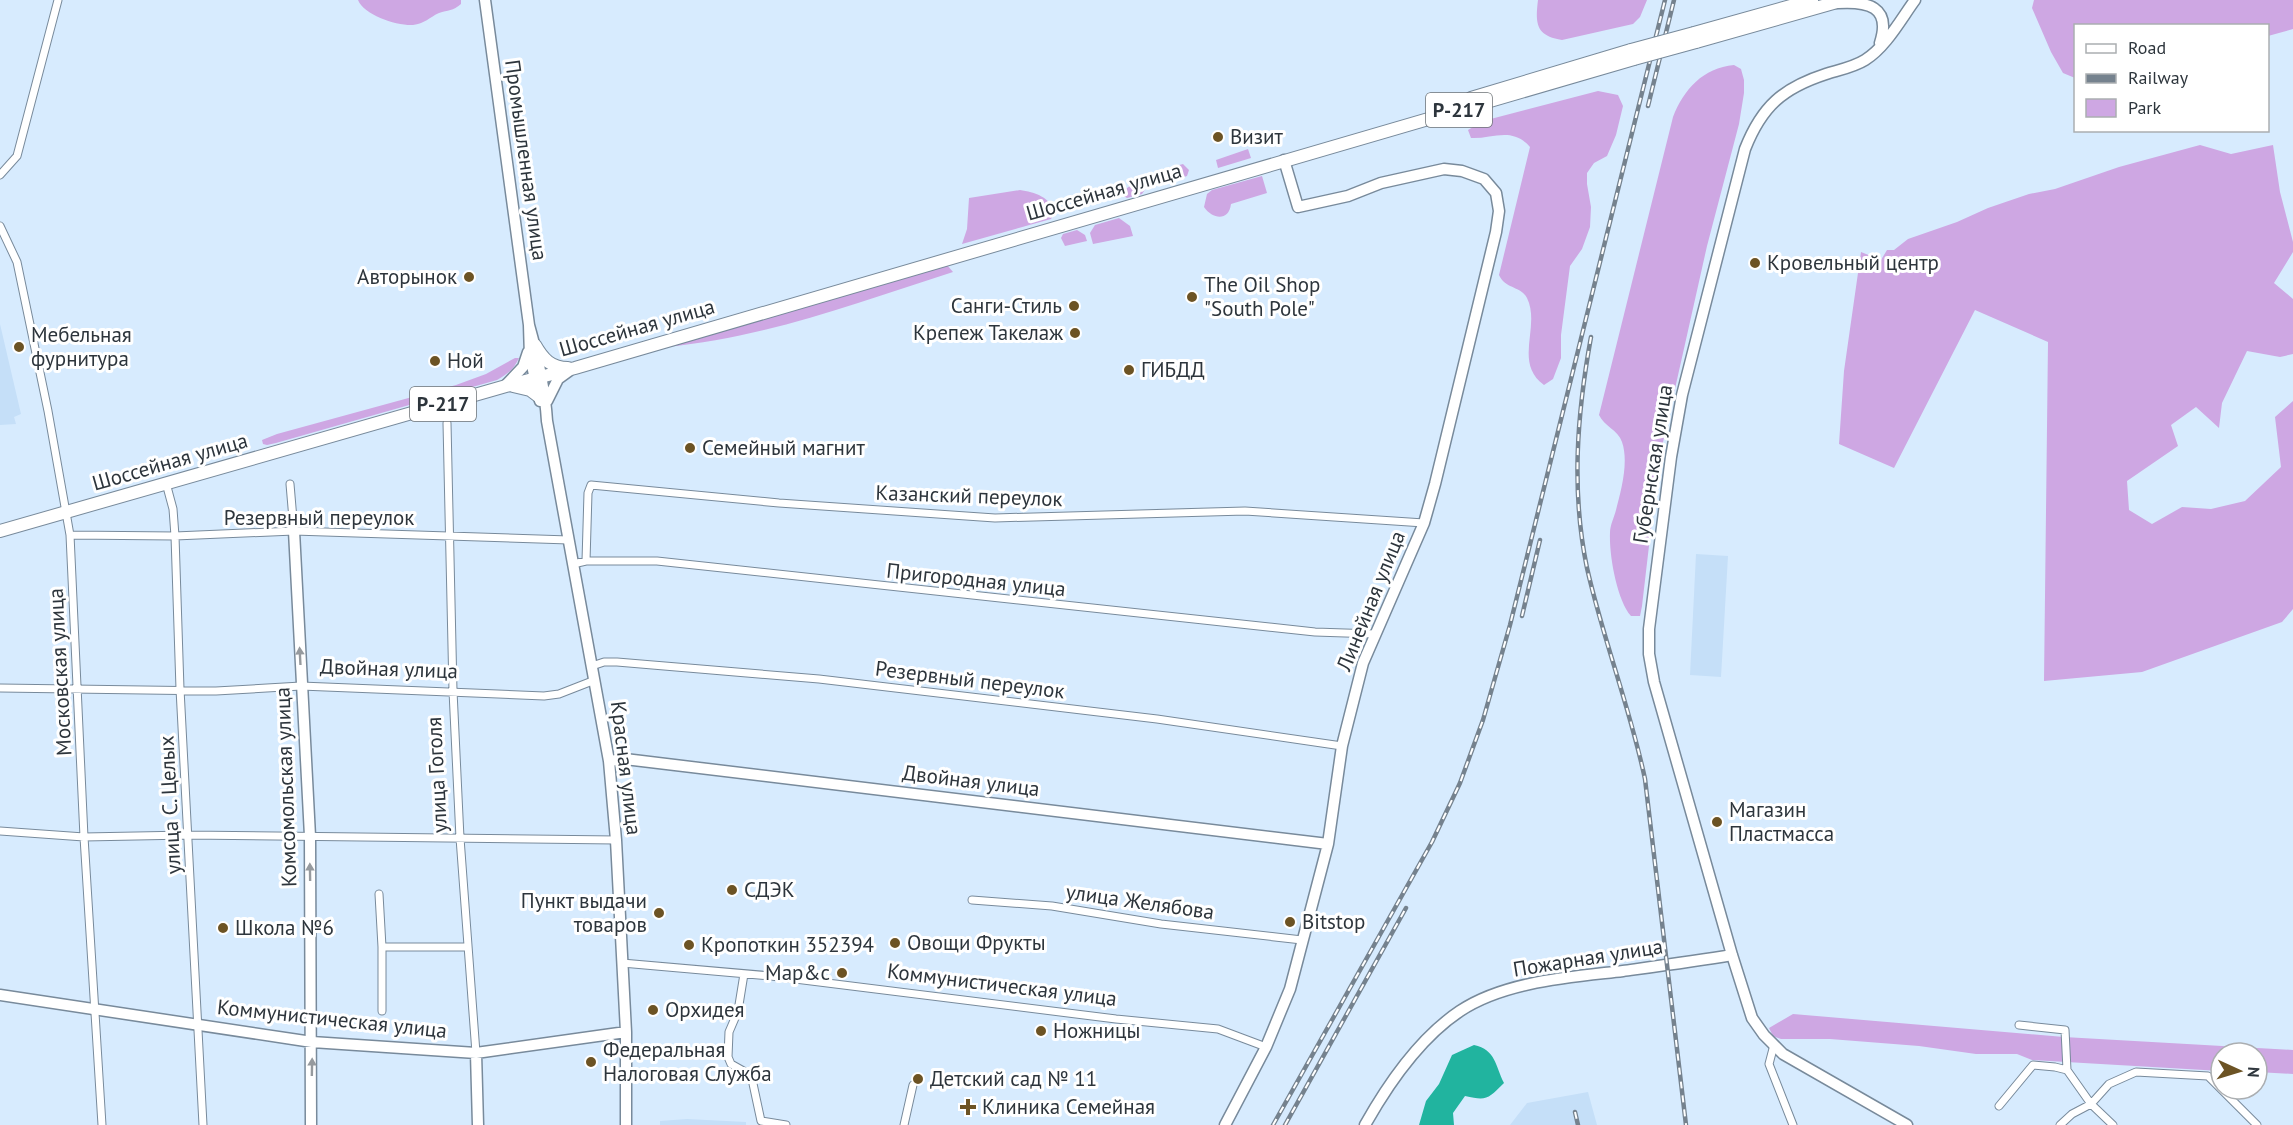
<svg xmlns="http://www.w3.org/2000/svg" width="2293" height="1125" font-family="'PT Sans',sans-serif">
	<rect width="100%" height="100%" fill="#d7ebfe"/>
	<!-- built -->
	<path fill="#c5dff8" d="M0,324l21,90 -7,3 2,7 -16,1z
		M1696,554l32,2 -7,121 -31,-2z
		M1588,1092l9,33h-87l17,-22z
		M687,1119l59,3v3h-86v-4z"/>
	<!-- green -->
	<path fill="#cea7e3" d="M358,0h103v4c-8,7 -13,6 -22,9 -9,4 -15,11 -26,12 -16,1 -49,-10 -55,-25z
		M1538,0h109l-7,17 -7,7 -71,16c-26,-4 -27,-16 -24,-40z
		M2034,0h259v29l-25,7v-10h-192l-1,52 -12,-5 -12,-21 -19,-44z
		M1734,65l7,4 3,11v13l-5,31 -32,122 -48,214 -17,146 -2,10h-9c-14,-16 -22,-61 -21,-83 0,-8 4,-15 6,-23 5,-19 13,-48 6,-68 -4,-12 -18,-16 -23,-27l74,-298c11,-28 30,-49 61,-52z
		M1598,91l20,4 5,11 -7,29 -9,21 -13,7 -7,10v11l4,23 -1,20 -8,22 -12,17 -9,69v23l-8,21 -9,6c-31,-23 -3,-58 -17,-87 -6,-12 -22,-9 -28,-23l31,-128c-18,-21 -38,-8 -59,-9l-3,-8 15,-9z
		M2200,145l31,9 42,-9 7,47 13,50v10l-19,31 19,16v55l-13,3 -33,-6 -25,52 -3,25 -23,-21 -25,18 7,21 -51,35 2,29 23,14 30,-17 29,2 34,-8 36,-34 -6,-50 18,-16v208l-11,13 -140,50 -98,9 4,-339 -73,-32 -81,158 -55,-24 5,-73 17,-119 20,8 6,-10h7l14,-11 49,-17 31,-14 41,-14 26,-5 64,-22z
		M1248,149l3,9 -33,10 -2,-8z
		M1183,164l6,6 -2,6c-12,4 -25,12 -35,1l9,-7z
		M1262,176l5,17 -36,11c-2,17 -18,16 -27,3l3,-13 5,-4z
		M1145,181l1,7 -4,6 -15,4 -5,-3 -1,-3 12,-8z
		M1020,190c14,2 32,7 34,24l-3,5 -89,25 5,-15 2,-31z
		M1119,218l11,8 3,10 -40,8 -3,-11 5,-8z
		M1077,230l8,5 2,6 -22,5 -4,-8 2,-4z
		M947,265l6,7c-94,30 -188,66 -287,75z
		M515,358h4c-5,11 -11,16 -22,22l-221,63 -9,2 -4,-1 -1,-4 15,-6 179,-49 30,-11z
		M1793,1014l271,23 229,13v24l-36,-2v-19h-36v18l-189,-11 -15,-6h-41l-57,-8 -89,-7h-49l-8,-3 -4,-8z"/>
	<!-- water -->
	<path fill="#21b49f" d="M1474,1045c22,5 21,20 30,38 -16,16 -17,18 -39,13l-12,17 1,12h-35l7,-24 13,-17 13,-29z"/>
	<g fill="none" stroke-linecap="round" stroke-linejoin="round">
		<defs>
			<path id="street" d="M0,175l17,-19 41,-156
				M0,226l17,36 31,149 22,124 14,302 18,288
				M447,423l6,268 7,147 16,215
				M166,483l7,26 2,27 5,153 23,436
				M290,484l4,47
				M70,535l105,1 119,-5 275,9
				M586,561l2,-68 3,-8 188,18 216,15 250,-7 179,12
				M573,564l13,-3h71l658,71 60,2
				M592,666l12,-4h13l202,17 338,40 185,27
				M0,688l216,3 85,-5 243,10 15,-2 36,-14
				M0,831l84,6 104,-2 428,5
				M379,894l3,53v64
				M972,900l80,6 109,18 141,16
				M382,947h86
				M622,963l149,13 345,43 102,10 48,18
				M744,974l-6,37 -9,21 -1,25 3,7 16,9 5,6 9,42 25,4
				M2019,1025l46,5 2,40
				M1774,1045l-5,19 24,61
				M2221,1089l36,36
				M1999,1106l34,-41 22,2 12,3 24,34 22,21
				M904,1125l9,-40
				M2060,1125l12,-11 19,-10 18,-20 27,-12 72,4 13,13"/>
			<path id="secondary" d="M485,0l44,325 1,32 10,44
				M1837,3c30,-2 55,3 43,40
				M529,325c9,32 16,63 18,96l62,340 7,79 10,192v93
				M506,385l17,-18 5,-15
				M547,401l11,-22 11,-8
				M294,531l16,305 1,289
				M609,761l16,-2 703,85
				M0,995l312,47 164,11 150,-21
				M476,1053l2,72
				M1225,1125l41,-78 24,-58 38,-145 14,-98 21,-83 61,-140 11,-39 61,-252 3,-21 -3,-18 -12,-14 -22,-8 -18,-2 -63,14 -33,13 -50,11 -14,-47
				M1365,1125c23,-41 56,-88 95,-114 45,-30 112,-34 163,-40 36,-5 73,-10 109,-16
				M1907,1125l-124,-71 -19,-19 -12,-17 -20,-63 -78,-273 -5,-28v-25l22,-172 11,-62 63,-246c17,-43 38,-61 81,-75 13,-4 28,-7 39,-14 21,-13 36,-41 50,-60"/>
			<path id="highway" d="M1694,33l118,-33
				M1696,42l148,-42
				M1471,98l160,-48
				M535,345c8,14 16,23 33,23
				M513,386l17,4 8,6
				M0,531l506,-145 69,-18 1059,-309"/>
		</defs>
		<!-- street casing -->
		<use href="#street" stroke="#788a9b" stroke-width="9"/>
		<!-- secondary casing -->
		<use href="#secondary" stroke="#788a9b" stroke-width="13"/>
		<!-- highway casing -->
		<use href="#highway" stroke="#788a9b" stroke-width="14"/>
		<!-- street -->
		<use href="#street" stroke="#fff" stroke-width="7"/>
		<!-- secondary -->
		<use href="#secondary" stroke="#fff" stroke-width="10"/>
		<!-- highway -->
		<use href="#highway" stroke="#fff" stroke-width="12"/>
		<defs>
			<path id="rail" d="M1648,106l26,-106
				M1591,337c-14,77 -20,154 -4,231 16,71 43,140 58,211l41,346
				M1522,616l18,-76
				M1575,1112l3,13
				M1273,1125l159,-283 28,-59 23,-63 27,-95 155,-625
				M1285,1125l121,-217"/>
		</defs>
		<!-- rail casing -->
		<use href="#rail" stroke="#75828e" stroke-width="4.5"/>
		<!-- rail -->
		<use href="#rail" stroke="#fff" stroke-width="2" stroke-dasharray="7" stroke-linecap="butt"/>
		<defs>
			<path id="highway-bridge" d="M1631,50l63,-17
				M1634,59l62,-17"/>
		</defs>
		<!-- highway-bridge casing -->
		<use href="#highway-bridge" stroke="#788a9b" stroke-width="14" stroke-linecap="butt"/>
		<!-- highway-bridge -->
		<use href="#highway-bridge" stroke="#fff" stroke-width="12"/>
	</g>
	<!-- one-way arrows -->
	<defs><path id="oneway-solid" d="M-6-.8H1V-3.2L6.5 0L1 3.2V.8H-6Z" transform="scale(1.5)"/></defs>
	<g fill="#969a9e">
		<use href="#oneway-solid" transform="translate(300 656) rotate(-93)"/>
		<use href="#oneway-solid" transform="translate(310 872) rotate(-91)"/>
		<use href="#oneway-solid" transform="translate(312 1067) rotate(-89)"/>
	</g>
	<!-- markers -->
	<g fill="#6c5324" stroke="#fff" stroke-width="2">
		<circle cx="1218" cy="137" r="6"/>
		<circle cx="1755" cy="263" r="6"/>
		<circle cx="469" cy="277" r="6"/>
		<circle cx="1192" cy="297" r="6"/>
		<circle cx="1074" cy="306" r="6"/>
		<circle cx="1075" cy="333" r="6"/>
		<circle cx="19" cy="347" r="6"/>
		<circle cx="435" cy="361" r="6"/>
		<circle cx="1129" cy="370" r="6"/>
		<circle cx="690" cy="448" r="6"/>
		<circle cx="1717" cy="822" r="6"/>
		<circle cx="732" cy="890" r="6"/>
		<circle cx="659" cy="913" r="6"/>
		<circle cx="1290" cy="922" r="6"/>
		<circle cx="223" cy="928" r="6"/>
		<circle cx="895" cy="943" r="6"/>
		<circle cx="689" cy="945" r="6"/>
		<circle cx="842" cy="973" r="6"/>
		<circle cx="653" cy="1010" r="6"/>
		<circle cx="1041" cy="1031" r="6"/>
		<circle cx="591" cy="1062" r="6"/>
		<circle cx="918" cy="1079" r="6"/>
		<path d="M965 1098h6v6h6v6h-6v6h-6v-6h-6v-6h6z"/>
	</g>
	<g text-anchor="middle" stroke-width="6" stroke-linejoin="round" paint-order="stroke">
		<!-- shield labels -->
		<g fill="#fff" stroke="#6c7276" stroke-width="1.5">
			<rect x="1426" y="93" width="66" height="34" rx="4.5"/>
			<rect x="410" y="387" width="66" height="34" rx="4.5"/>
		</g>
		<g font-size="20" font-weight="bold" fill="#2d353c">
			<text x="1459" y="117">Р-217</text>
			<text x="443" y="411">Р-217</text>
		</g>
		<!-- poi labels -->
		<g font-size="21" fill="#2d353c" stroke="#fff" text-anchor="start">
			<text x="1230" y="144">Визит</text>
			<text x="1767" y="270">Кровельный центр</text>
			<text x="457" y="284" text-anchor="end">Авторынок</text>
			<text x="1204" y="292">The Oil Shop<tspan x="1204" dy="24">"South Pole"</tspan></text>
			<text x="1062" y="313" text-anchor="end">Санги-Стиль</text>
			<text x="1063" y="340" text-anchor="end">Крепеж Такелаж</text>
			<text x="31" y="342">Мебельная<tspan x="31" dy="24">фурнитура</tspan></text>
			<text x="447" y="368">Ной</text>
			<text x="1141" y="377">ГИБДД</text>
			<text x="702" y="455">Семейный магнит</text>
			<text x="1729" y="817">Магазин<tspan x="1729" dy="24">Пластмасса</tspan></text>
			<text x="744" y="897">СДЭК</text>
			<text x="647" y="908" text-anchor="end">Пункт выдачи<tspan x="647" dy="24">товаров</tspan></text>
			<text x="1302" y="929">Bitstop</text>
			<text x="235" y="935">Школа №6</text>
			<text x="907" y="950">Овощи Фрукты</text>
			<text x="701" y="952">Кропоткин 352394</text>
			<text x="830" y="980" text-anchor="end">Мар&amp;с</text>
			<text x="665" y="1017">Орхидея</text>
			<text x="1053" y="1038">Ножницы</text>
			<text x="603" y="1057">Федеральная<tspan x="603" dy="24">Налоговая Служба</tspan></text>
			<text x="930" y="1086">Детский сад № 11</text>
			<text x="982" y="1114">Клиника Семейная</text>
		</g>
		<!-- street labels -->
		<g font-size="21" fill="#2d353c" stroke="#fff">
			<text transform="translate(526 160) rotate(82)" y="7">Промышленная улица</text>
			<text transform="translate(1104 192) rotate(-16)" y="7">Шоссейная улица</text>
			<text transform="translate(637 328) rotate(-16)" y="7">Шоссейная улица</text>
			<text transform="translate(170 462) rotate(-16)" y="7">Шоссейная улица</text>
			<text transform="translate(1653 464) rotate(-81)" y="7">Губернская улица</text>
			<text transform="translate(969 496) rotate(2)" y="7">Казанский переулок</text>
			<text x="319" y="525">Резервный переулок</text>
			<text transform="translate(976 580) rotate(6)" y="7">Пригородная улица</text>
			<text transform="translate(1371 601) rotate(-68)" y="7">Линейная улица</text>
			<text transform="translate(389 669) rotate(2)" y="7">Двойная улица</text>
			<text transform="translate(60 672) rotate(-93)" y="7">Московская улица</text>
			<text transform="translate(970 680) rotate(7)" y="7">Резервный переулок</text>
			<text transform="translate(626 768) rotate(83)" y="7">Красная улица</text>
			<text transform="translate(437 775) rotate(-93)" y="7">улица Гоголя</text>
			<text transform="translate(971 781) rotate(7)" y="7">Двойная улица</text>
			<text transform="translate(286 787) rotate(-92)" y="7">Комсомольская улица</text>
			<text transform="translate(170 805) rotate(-93)" y="7">улица С. Целых</text>
			<text transform="translate(1140 902) rotate(8)" y="7">улица Желябова</text>
			<text transform="translate(1588 958) rotate(-9)" y="7">Пожарная улица</text>
			<text transform="translate(1002 985) rotate(7)" y="7">Коммунистическая улица</text>
			<text transform="translate(332 1019) rotate(6)" y="7">Коммунистическая улица</text>
		</g>
	</g>
	<!-- legend -->
	<rect x="2074" y="24" width="195" height="108" fill="#ffffff" stroke="#abaeb1" stroke-width="1.5"/>
	<rect x="2086" y="44" width="30" height="9" fill="#ffffff" stroke="#abaeb1" stroke-width="1.5"/>
	<text x="2128" y="54" font-size="18" fill="#2d353c">Road</text>
	<rect x="2086" y="74" width="30" height="9" fill="#75828e" stroke="#abaeb1" stroke-width="1.5"/>
	<text x="2128" y="84" font-size="18" fill="#2d353c">Railway</text>
	<rect x="2086" y="99" width="30" height="18" fill="#cea7e3" stroke="#abaeb1" stroke-width="1.5"/>
	<text x="2128" y="114" font-size="18" fill="#2d353c">Park</text>
	<!-- north arrow -->
	<g transform="translate(2239 1071) rotate(94)"><circle r="28" fill="#ffffff" stroke="#abaeb1" stroke-width="1.5"/>
	<path d="M0-4.5L10 22L0 15L-10 22Z" fill="#6c5324"/>
	<text y="-9" font-size="16" font-weight="bold" text-anchor="middle" fill="#2d353c">N</text>
	</g>
</svg>
